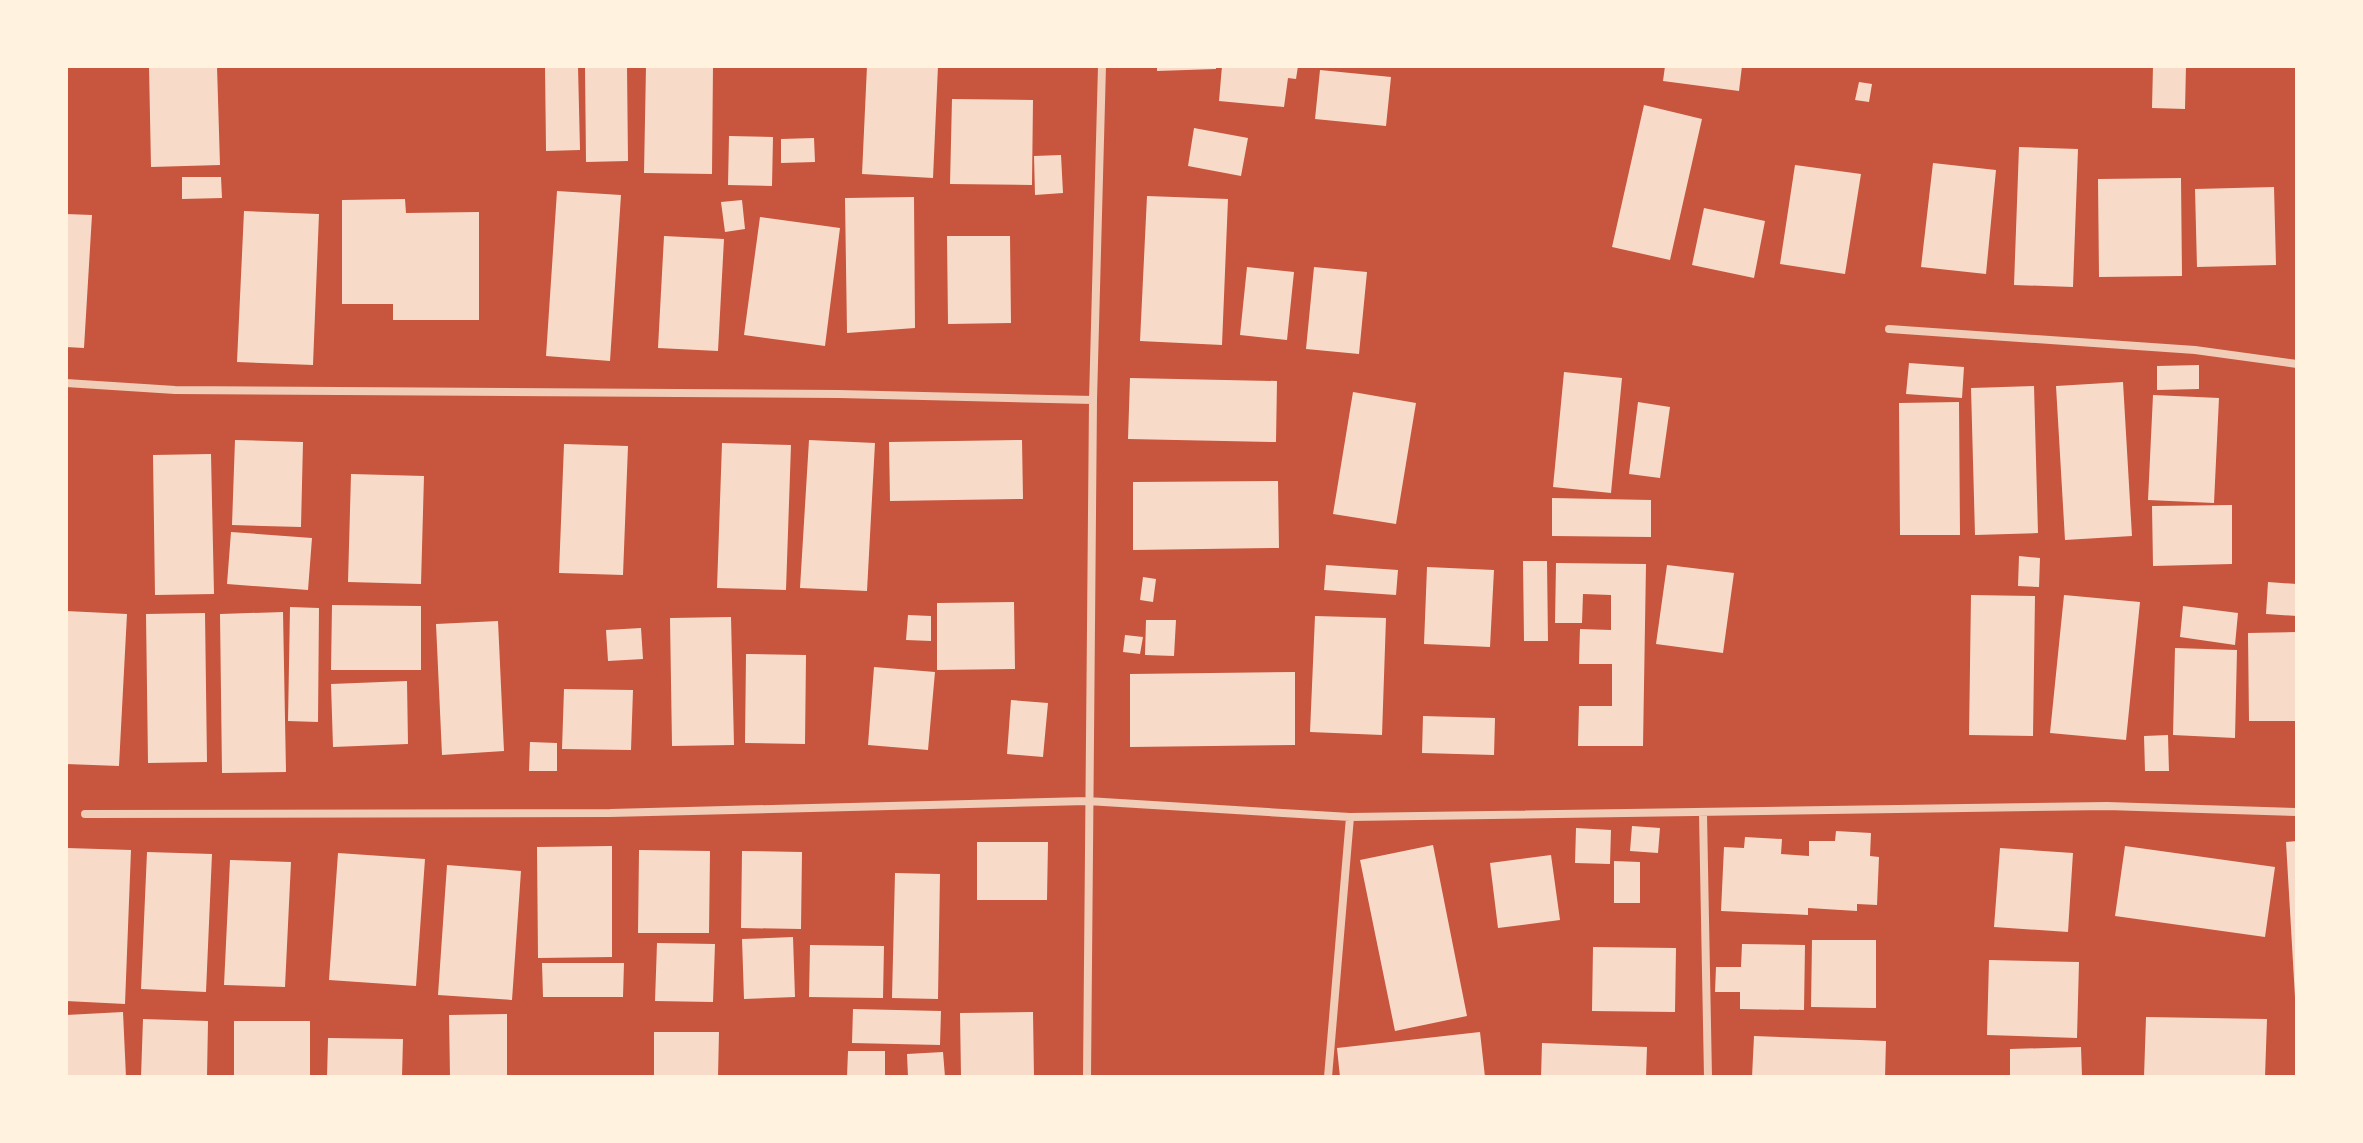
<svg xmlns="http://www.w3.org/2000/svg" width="2363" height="1143" font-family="Roboto,sans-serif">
	<rect width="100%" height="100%" fill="#c8553d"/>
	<!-- building -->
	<path fill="#f7dbc8" d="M149,66h68l3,99 -69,2z
		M545,66h33l2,84 -34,1z
		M585,66h42l1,95 -42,1z
		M646,66h67l-1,108 -68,-1z
		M867,66h71l-5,112 -71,-4z
		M1157,66h59v3l-59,2z
		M1222,66h76l-2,13 -8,-1 -4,29 -65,-6z
		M1665,66h77l-3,25 -76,-10z
		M2153,66h33l-1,43 -33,-1z
		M1320,70l71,7 -5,49 -71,-7z
		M1859,82l13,2 -3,18 -14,-2z
		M952,99l81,1 -1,85 -82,-1z
		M1644,105l58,14 -32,141 -58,-13z
		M1194,128l54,10 -7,38 -53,-10z
		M729,136l44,1 -1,49 -44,-1z
		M814,138l1,24 -34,1v-24z
		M2019,147l59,2 -5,138 -59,-2z
		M1061,155l2,38 -28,2 -1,-39z
		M1933,163l63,7 -10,104 -65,-7z
		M1795,165l66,9 -16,100 -65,-10z
		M182,177h39l1,21 -40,1z
		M2181,178l1,98 -83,1 -1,-98z
		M2274,187l2,78 -79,2 -2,-78z
		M557,191l64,4 -11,166 -64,-5z
		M1147,196l81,3 -6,146 -82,-4z
		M914,197l1,131 -68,5 -2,-135z
		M405,199l1,14 73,-1v108h-86v-16h-51v-104z
		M742,200l3,29 -20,3 -4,-30z
		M1704,208l61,13 -11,57 -62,-13z
		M244,211l75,3 -6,151 -76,-3z
		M66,214l26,1 -8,133 -18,-1z
		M760,217l80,11 -15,118 -81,-11z
		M664,236l60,3 -6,112 -60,-3z
		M947,236h63l1,87 -63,1z
		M1247,267l47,5 -7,68 -47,-5z
		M1314,267l53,5 -8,82 -53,-5z
		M1909,363l55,4 -2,31 -56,-4z
		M2199,365v24l-42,1v-24z
		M1564,372l58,6 -11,115 -58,-6z
		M1130,378l147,3 -1,61 -148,-3z
		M2123,382l9,154 -67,4 -9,-154z
		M2034,386l4,147 -63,2 -4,-147z
		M1353,392l63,11 -20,121 -63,-10z
		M2153,395l66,3 -5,105 -66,-3z
		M1638,402l32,5 -10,71 -31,-4z
		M1959,402l1,133h-60l-1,-132z
		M235,440l68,2 -2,85 -69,-2z
		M809,440l66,3 -8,148 -67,-3z
		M1022,440l1,59 -133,2 -1,-59z
		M722,443l69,2 -5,145 -69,-2z
		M564,444l64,2 -5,129 -64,-2z
		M211,454l3,140 -59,1 -2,-140z
		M351,474l73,2 -3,108 -73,-2z
		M1278,481l1,67 -146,2v-68z
		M1552,498l99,2v37l-99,-1z
		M2232,505v59l-79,2 -1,-60z
		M231,532l81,6 -4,52 -81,-6z
		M2019,556l21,2 -1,29 -21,-1z
		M1523,561h24l1,80h-24z
		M1556,563l90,1 -3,182h-65l1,-40h33v-42h-33l1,-35 31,1v-35l-28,-1 -1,29h-27z
		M1326,565l72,5 -2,25 -72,-5z
		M1667,565l67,8 -11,80 -67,-9z
		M1427,567l67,3 -4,77 -66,-3z
		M1143,577l13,2 -3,23 -13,-2z
		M2268,582l29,2v32l-31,-2z
		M1971,595l64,1 -2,140 -64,-1z
		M2064,595l76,7 -14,138 -76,-7z
		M1014,602l1,67 -78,1v-67z
		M332,605l89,1v64h-90z
		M2183,606l55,7 -3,32 -55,-8z
		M290,607l29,1 -1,114 -30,-1z
		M66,611l61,3 -8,152 -53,-2z
		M283,612l3,160 -64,1 -2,-159z
		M205,613l2,149 -59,1 -2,-149z
		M908,615l23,1v25l-25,-1z
		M1315,616l71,2 -4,117 -72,-3z
		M731,617l3,128 -62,1 -2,-128z
		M1146,620h30l-2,36 -29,-1z
		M498,621l6,130 -62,4 -6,-131z
		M641,628l2,31 -35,2 -2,-31z
		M2297,632v89h-48l-1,-88z
		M1125,635l18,2 -3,17 -17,-2z
		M2175,648l62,2 -2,88 -62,-3z
		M746,654l60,1 -1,89 -60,-1z
		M874,667l61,5 -7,78 -60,-5z
		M1295,672v73l-165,2v-73z
		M407,681l1,63 -75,3 -2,-63z
		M564,689l69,1 -2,60 -69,-1z
		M1011,700l37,3 -5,54 -36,-3z
		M1423,716l72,2 -1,37 -72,-2z
		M2168,735l1,36h-24l-1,-35z
		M530,742l27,1v28h-28z
		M1632,826l28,2 -2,25 -28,-2z
		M1576,828l35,2 -1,34 -35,-1z
		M1836,831l35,2 -1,23 9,1 -2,48 -20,-1v7l-49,-3v7l-87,-4 3,-64 20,1 1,-11 37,2 -1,15 28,2v-15h26z
		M2297,841v156h-2l-9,-155z
		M977,842h71l-1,58h-70z
		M1433,845l34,171 -72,15 -35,-171z
		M612,846v111l-74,1 -1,-111z
		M2125,846l150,21 -10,70 -150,-21z
		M67,848l64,2 -6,154 -59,-3z
		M2000,848l73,5 -5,79 -74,-5z
		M639,850l71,1 -1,82h-71z
		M742,851l60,1 -1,77 -60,-1z
		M147,852l65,2 -6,138 -65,-3z
		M338,853l87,6 -9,127 -87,-6z
		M1551,855l9,65 -62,8 -8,-65z
		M230,860l61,2 -6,125 -61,-2z
		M1614,861l26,1v41h-26z
		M447,865l74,6 -9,129 -74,-5z
		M895,873l45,1 -2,125 -46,-1z
		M793,937l2,60 -51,2 -2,-60z
		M1812,940h64v68l-65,-1z
		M657,943l58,1 -2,58 -58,-1z
		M1742,944l63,1 -1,65 -64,-1v-17h-25l1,-25h25z
		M810,945l74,1 -1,52 -74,-1z
		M1593,947l83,1 -1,64 -83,-1z
		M1989,960l90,2 -2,76 -90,-3z
		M542,963h82l-1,34h-80z
		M853,1009l88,2 -1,34 -88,-2z
		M123,1012l3,65h-60v-62z
		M1033,1012l1,65h-73l-1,-64z
		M507,1014v63h-57l-1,-62z
		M2146,1017l121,2 -2,58h-121z
		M143,1019l65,2 -1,56h-66z
		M234,1021h76v56h-76z
		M654,1032h65l-1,45h-64z
		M1480,1032l5,45h-145l-3,-29z
		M1754,1036l132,5 -1,36h-133z
		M328,1038l75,1 -1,38h-75z
		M1542,1043l105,4 -1,30h-105z
		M2081,1047l1,30h-72v-28z
		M848,1051h37v26h-38z
		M943,1052l2,25h-37l-1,-23z"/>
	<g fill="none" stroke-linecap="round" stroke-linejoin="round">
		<!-- minor -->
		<path stroke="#f1ccb7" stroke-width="8" d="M1889,329l306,21 102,14
			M66,383l109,7 664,4 254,6
			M85,814l525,-1 477,-12 263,16 757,-11 190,6
			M1703,814l5,263
			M1087,1077l6,-677 9,-334
			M1328,1077l22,-260"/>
	</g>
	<!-- border -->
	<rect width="2363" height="1143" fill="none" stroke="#fff3e0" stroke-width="136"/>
</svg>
